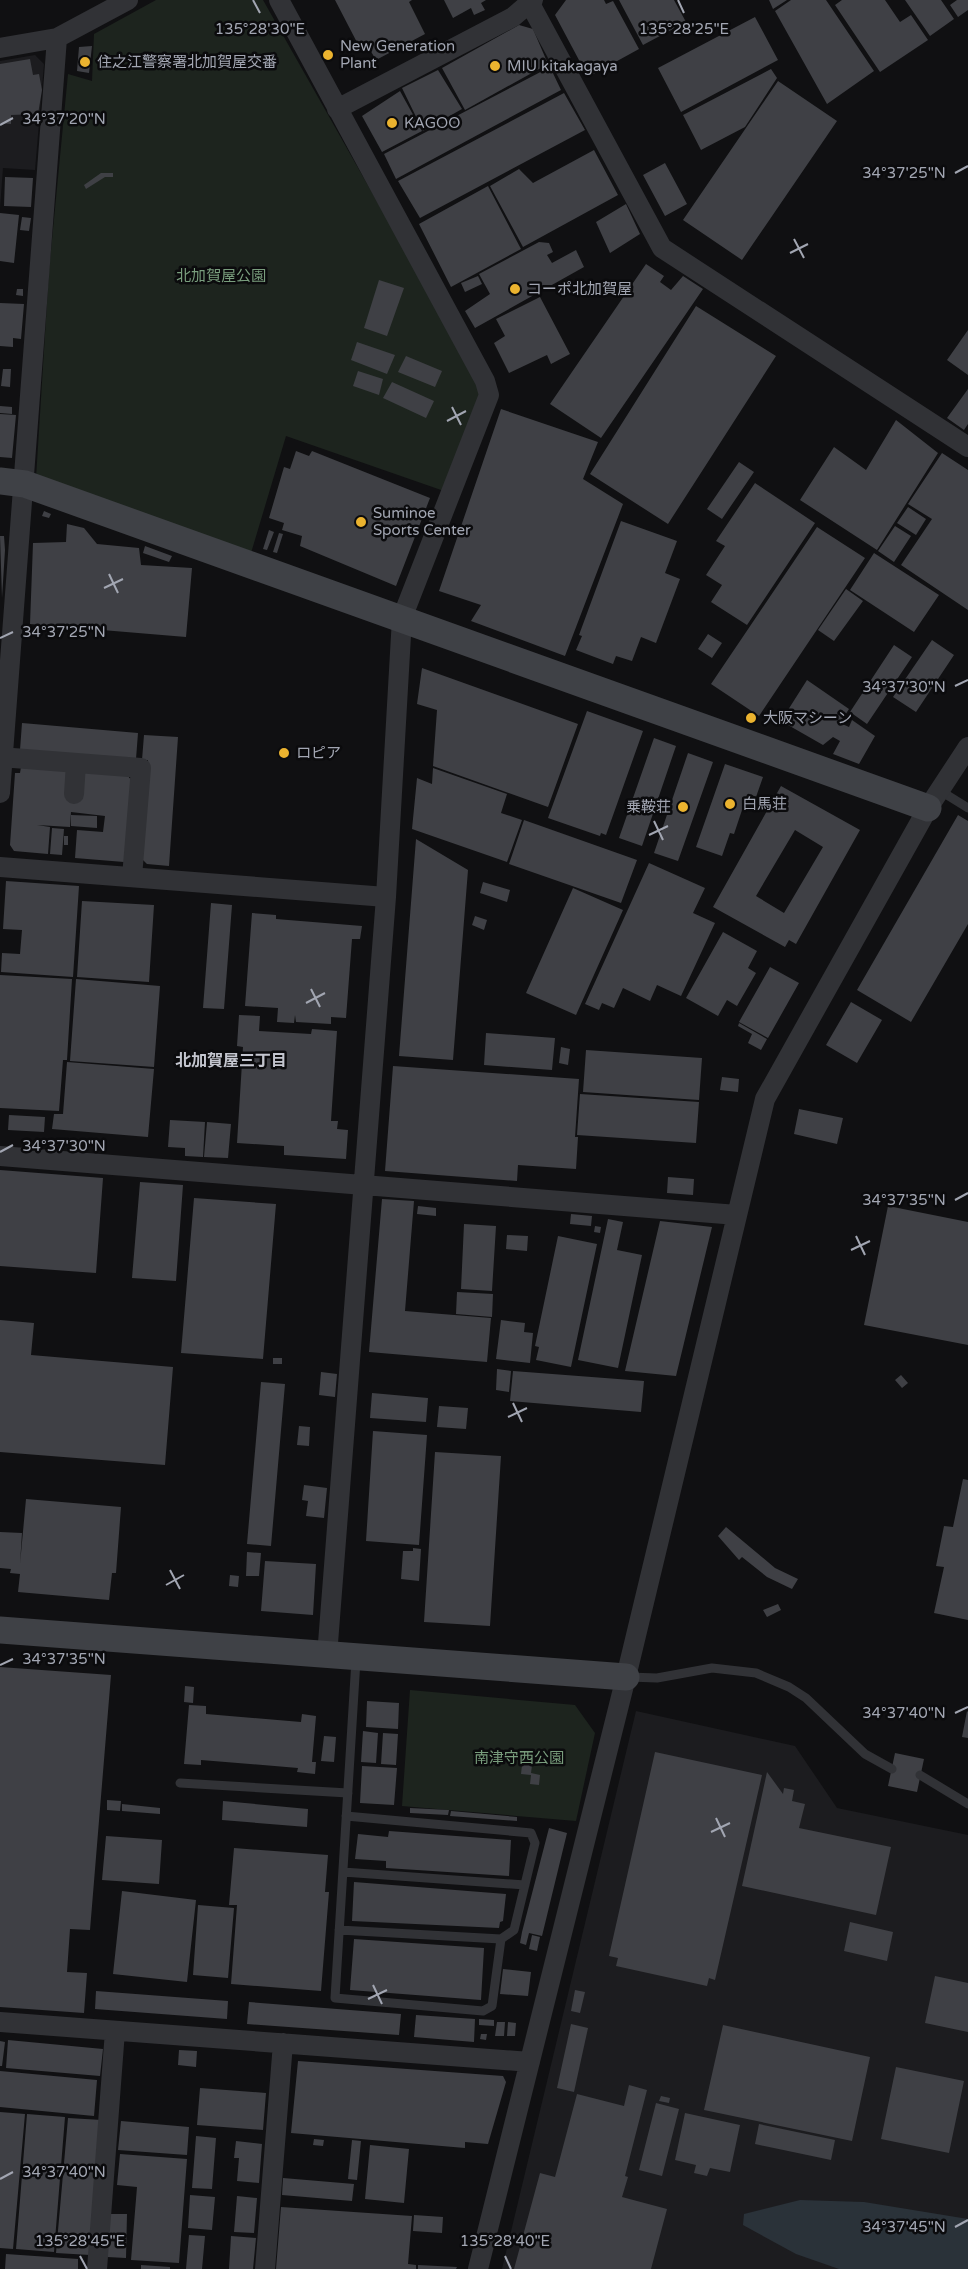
<svg xmlns="http://www.w3.org/2000/svg" width="968" height="2269" font-family="'Varela Round','Noto Sans JP',sans-serif">
	<rect width="100%" height="100%" fill="#101012"/>
	<!-- built -->
	<path fill="#1c1c1f" d="M35,55l9,9 -9,106 -32,-2 -3,40v-147z
		M636,1711l159,35 42,62 131,27v434h-466z"/>
	<!-- green -->
	<path fill="#1d241e" d="M156,0h107l133,235 87,161 -39,95 -158,-55 -35,117 -215,-75 13,-207 19,-197 24,7 2,-47z
		M410,1690l165,15 20,28 -19,88 -174,-15z"/>
	<!-- water -->
	<path fill="#2a3239" d="M800,2200l64,2 104,17v50h-129l-43,-15 -53,-29 1,-11z"/>
	<!-- building -->
	<path fill="#3f4045" fill-rule="evenodd" d="M335,0h77l-3,2 16,32 -49,26 -7,-12 -7,4z
		M444,0h42l-5,3 4,7 -11,5 -3,-7 -18,10z
		M566,0h38l2,4 7,-3 26,48 -51,28 -33,-62z
		M619,0h55l12,22 -43,23z
		M769,0h18l-14,9z
		M791,0h35l48,71 -47,33 -52,-93z
		M842,0h43l15,22 11,-7 17,25 -48,32 -45,-67z
		M905,0h36l13,19 -24,17z
		M957,0h11v10l-10,7 -8,-12z
		M755,17l23,43 -97,52 -23,-44z
		M519,25l14,4 15,35 -83,46 -23,-42z
		M92,46l-3,27 -12,-2 2,-24z
		M30,59l3,16 6,-1 3,16 -4,24 -27,1v9l-11,-1v-59z
		M550,67l11,23 -165,89 -12,-25z
		M771,69l6,9 -32,49 -44,23 -18,-35z
		M438,70l24,39 -39,22 -21,-43z
		M778,81l59,40 -95,139 -59,-40z
		M400,91l22,40 -40,21 -20,-36z
		M564,93l21,37 -165,88 -22,-37z
		M594,150l24,45 -95,52 -33,-61 29,-17 14,14z
		M665,163l22,41 -22,12 -22,-41z
		M101,173h12v4h-8l-19,12 -2,-4z
		M5,177l28,1 -2,29 -27,-1z
		M488,186l33,63 -70,38 -32,-63z
		M626,204l14,30 -30,19 -14,-31z
		M0,213l19,2 -5,48 -14,-2z
		M22,217l9,1 -2,13 -9,-1z
		M539,242l10,1 4,9 -6,3 5,8 24,-13 8,17 -109,61 -10,-17 25,-17 -11,-20z
		M646,264l18,12 -4,6 11,8 12,-14 20,13 -102,149 -51,-34z
		M478,276l4,8 -17,8 -4,-9z
		M379,280l25,8 -17,48 -23,-8z
		M17,289h6v7l-7,-1z
		M540,297l30,57 -19,10 -4,-9 -38,18 -15,-30 11,-7 -9,-17z
		M0,303l24,1 -3,35 -8,-1v9l-13,-1z
		M696,306l80,50 -108,168 -78,-50z
		M968,330v45l-21,-15z
		M357,342l38,13 -8,19 -36,-14z
		M406,356l36,15 -7,16 -37,-15z
		M3,369h8l-1,18 -9,-1z
		M358,371l25,8 -4,16 -26,-9z
		M392,382l42,19 -8,17 -43,-20z
		M968,389v35l-4,6 -17,-12z
		M0,406l12,1v7l-12,-1z
		M501,409l97,33 -15,37 40,25 -58,152 -94,-35 10,-16 -42,-14z
		M0,414l16,1 -4,43 -12,-1z
		M896,420l42,33 -61,97 -77,-50 34,-53 32,23z
		M296,451l13,5 3,-5 118,47 -34,88 -96,-40 2,-10 -20,-6 2,-7 -15,-5 15,-51 6,2z
		M942,453l26,17v140l-67,-45 31,-46 -24,-15z
		M739,462l15,10 -32,47 -15,-10z
		M755,483l60,40 -68,102 -36,-23 11,-17 -16,-10 19,-29 -9,-5z
		M908,507l18,12 -10,16 -19,-12z
		M44,511l7,3 -2,4 -7,-2z
		M621,521l56,20 -12,32 15,6 -24,64 -15,-6 -9,24 -16,-5 -3,8 -37,-14 6,-14 -3,-1z
		M67,524l17,4 13,16 42,4 2,17 51,3 -6,69 -156,-13 3,-81 33,-1z
		M895,526l16,10 -17,26 -16,-11z
		M817,527l48,31 -106,158 -48,-32z
		M269,530l5,2 -7,18 -4,-1z
		M279,533l4,1 -6,19 -4,-1z
		M0,536h4l1,14 -3,48z
		M145,546l27,10 -3,6 -26,-9z
		M874,553l65,42 -25,37 -64,-42z
		M846,589l17,12 -29,40 -16,-11z
		M708,634l14,9 -10,15 -14,-9z
		M932,640l22,15 -38,57 -23,-15z
		M894,645l18,12 -45,67 -17,-12z
		M422,668l156,56 -30,83 -115,-41 4,-56 -20,-6z
		M807,680l42,29 -9,14 9,4 3,-7 23,16 -16,28 -26,-10 7,-13 -7,-4 -10,8 -42,-24z
		M587,711l56,20 -37,104 -5,-2 -1,3 -52,-18z
		M22,723l116,10 -2,26 -116,-9z
		M144,735l34,2 -9,129 -22,-2 -6,-6 7,-98h-6z
		M654,738l22,8 -34,100 -23,-8z
		M688,753l25,9 -35,99 -24,-8z
		M725,764l38,13 -7,20 -4,-2 -5,17 -5,-2 -8,24 -4,-1 -8,23 -26,-9z
		M21,767l108,7v4l4,1 -6,79h-3v4l-49,-4 2,-28 26,2 2,-16 -34,-4 -1,15 -33,-2 13,2 -2,27 -34,-3 -4,-6 5,-72h5z
		M433,768l74,26 -6,19 21,7 -15,42 -95,-33 5,-51 15,6z
		M781,786l79,44 -64,114 -7,-4 -4,7 -72,-40zM795,830l28,17 -39,66 -28,-17z
		M71,815l26,1v12l-26,-2z
		M958,815l10,6v103l-57,98 -54,-32z
		M524,820l113,40 -16,43 -112,-39z
		M52,828l12,1 -2,26 -12,-1z
		M64,836h4v9h-4z
		M416,839l52,31 -15,190 -54,-4z
		M649,863l56,25 -12,25 22,10 -34,73 -24,-11 -7,16 -27,-13 -9,20 -12,-5 -3,7 -14,-6z
		M6,881l73,5 -6,91 -72,-5 1,-19 18,1 2,-24 -19,-1z
		M483,882l27,8 -3,12 -27,-9z
		M573,888l50,22 -47,105 -50,-22z
		M82,901l72,4 -5,77 -72,-5z
		M211,903l21,2 -8,104 -21,-1z
		M252,913l24,2v4l86,7 -2,13h-8l-6,79 -15,-1v7l-35,-2 -1,-7 -1,8 -17,-1 1,-14 -33,-2z
		M475,916l12,4 -3,10 -12,-5z
		M723,932l34,19 -9,17 8,5 -19,33 -10,-6 -9,16 -32,-18z
		M770,967l29,16 -31,55 -29,-16z
		M0,975l72,4 -5,81h-4l-4,51 -59,-3z
		M76,979l84,7 -6,81 -84,-6z
		M851,1002l31,18 -25,43 -31,-18z
		M239,1015l21,1 -1,15 52,3 1,-5 25,2 -6,90h7l-1,8 11,1 -2,29 -62,-4v-9l-47,-3 6,-96 -6,-1z
		M739,1023l28,16 -6,11 -13,-7 4,-9 -14,-8z
		M486,1033l69,5 -3,32 -68,-5z
		M561,1047l9,2 -2,16 -9,-2z
		M586,1050l116,8 -3,42 -116,-8z
		M67,1062l87,7 -6,68 -96,-8 2,-15h9z
		M393,1066l186,13 -4,58h3l-2,32 -58,-4 -1,16 -132,-10z
		M722,1077l17,2 -1,13 -18,-2z
		M580,1094l119,8 -3,41 -119,-8z
		M799,1109l44,9 -6,26 -43,-10z
		M9,1115l36,2 -1,15 -36,-2z
		M170,1120l35,2 -2,35 -18,-1v-8l-17,-1z
		M207,1122l24,2 -3,34 -24,-1z
		M0,1170l103,8 -7,95 -96,-7z
		M668,1177l26,2 -1,16 -26,-2z
		M140,1182l43,3 -7,96 -44,-3z
		M194,1198l82,6 -13,155 -82,-6z
		M382,1199l32,2 -9,110 86,7 -4,44 -118,-10z
		M418,1206l18,2v8l-19,-2z
		M888,1206l80,16v123l-104,-20z
		M571,1214l21,2 -1,10 -21,-2z
		M608,1219l15,3 -6,28 25,5 -24,113 -40,-8z
		M660,1221l52,6 -36,149 -51,-5z
		M464,1224l32,2 -4,65 -31,-2z
		M595,1226l6,1 -1,6 -6,-1z
		M507,1235l21,1 -1,15 -21,-2z
		M558,1236l39,8 -26,123 -35,-7 3,-13 -4,-1z
		M457,1292l36,2 -1,23 -36,-3z
		M0,1320l34,3 -3,32 142,12 -8,98 -165,-13z
		M501,1320l24,3 -1,9 9,1 -3,30 -34,-4z
		M273,1358h9v6h-9z
		M497,1369l14,2 -2,21 -13,-2z
		M513,1371l131,10 -3,31 -131,-11z
		M321,1372l16,2 -2,23 -16,-2z
		M901,1375l7,8 -6,5 -7,-8z
		M261,1382l24,2 -14,162 -24,-2z
		M372,1393l56,5 -2,24 -56,-4z
		M439,1406l29,2 -2,21 -29,-2z
		M299,1426l11,1 -1,19 -12,-1z
		M373,1431l54,4 -8,110 -53,-4z
		M435,1452l66,4 -11,170 -66,-4z
		M963,1479l5,1v140l-34,-7 10,-46 -8,-1 8,-40 9,1z
		M304,1485l23,3 -3,30 -18,-2 2,-15 -6,-1z
		M26,1499l95,8 -5,66h-4l-3,27 -91,-8 2,-18 -10,-1 1,-4 -11,-1v-36l22,1 -2,31z
		M726,1527l49,41 23,11 -6,10 -25,-12 -25,-20 -3,3 -21,-24z
		M413,1548l8,1 -2,32 -18,-2 2,-28h10z
		M247,1552l14,1 -2,23h-13z
		M265,1561l51,3 -3,51 -52,-4z
		M230,1575l9,1 -1,11 -9,-1z
		M778,1604l3,6 -14,7 -4,-7z
		M0,1667l111,8 -21,255 -20,-1 -3,43 20,1 -3,40 -84,-6z
		M185,1686l9,1 -1,16 -9,-1z
		M367,1701l32,2 -1,26 -32,-2z
		M189,1705l17,1v8l95,8 1,-8 14,2 -4,46h4l-1,12 -18,-2 1,-4 -97,-8v5l-17,-1z
		M967,1711l1,1v26l-6,-1z
		M363,1731l15,2 -2,30 -15,-1z
		M383,1733l15,1 -2,31 -15,-1z
		M324,1736l12,1 -2,25 -13,-1z
		M655,1752l107,23 -47,205 -6,-2 -2,8 -91,-20 2,-8 -9,-2z
		M895,1753l29,6 -7,33 -29,-6z
		M523,1756l10,1 -2,16 9,2 -1,10 -9,-1 1,-9 -10,-1z
		M362,1766l35,2 -3,37 -34,-2z
		M767,1772l16,22 1,-6 10,2 -2,11 13,3 -6,24 92,19 -15,68 -134,-29z
		M107,1800l14,1 -1,10 -13,-1z
		M223,1801l85,8 -1,18 -85,-7z
		M122,1804l38,4v6l-38,-3z
		M410,1808l39,2 -1,5 -38,-2z
		M451,1811l66,6v4l-67,-5z
		M549,1828l18,5 -25,103 -13,-3 -3,12 -6,-2 2,-11z
		M389,1831l122,9 -2,36 -123,-8v-7l-31,-2 3,-25 30,3z
		M106,1836l56,4 -3,44 -57,-4z
		M234,1848l94,7 -3,37h4l-8,99 -90,-7 6,-79h-8z
		M354,1882l152,12 -3,27 -3,1 -1,6 -147,-7z
		M122,1891l74,9 -9,82 -74,-8z
		M198,1905l36,3 -6,70 -35,-3z
		M850,1922l43,10 -6,29 -43,-10z
		M532,1935l8,2 -3,14 -8,-2z
		M354,1939l130,9 -3,52 -131,-10z
		M503,1969l28,3 -3,24 -28,-2z
		M935,1976l33,7v49l-43,-9z
		M575,1990l10,2 -5,21 -9,-2z
		M96,1991l132,10 -1,18 -132,-10z
		M249,2002l152,12 -2,21 -152,-11z
		M416,2015l59,4 -1,23 -60,-5z
		M479,2019l15,1v6l-15,-1z
		M497,2022h8l-1,14h-9z
		M508,2022l8,1 -1,13h-8z
		M571,2024l17,4 -14,64 -17,-4z
		M723,2025l147,32 -18,84 -148,-31z
		M481,2034h6l-1,6 -6,-1z
		M8,2040l95,9 -3,27 -94,-8z
		M0,2041l5,1 -3,24h-2z
		M179,2050l18,1 -1,16 -18,-2z
		M298,2061l205,15 3,6 -18,62 -23,-2v6l-174,-15z
		M896,2067l68,14 -15,72 -68,-14z
		M0,2071l97,9 -3,36 -94,-9z
		M629,2085l18,5 -22,86 3,1 -6,20 45,12 -16,60h-137l26,-96 15,4 22,-83 47,12z
		M200,2088l66,5 -3,37 -66,-5z
		M661,2096l9,2 -1,5 -10,-2z
		M656,2103l23,6 -17,67 -23,-6z
		M0,2112l25,2 -12,135 -13,-1z
		M685,2113l55,12 -10,47 -20,-4 -3,8 -13,-3 2,-8 -21,-5z
		M27,2114l38,3 -11,135 -38,-3z
		M68,2118l34,2 -12,135 -34,-2z
		M121,2121l68,6 -2,28 -69,-5z
		M759,2124l76,16 -4,20 -76,-16z
		M196,2136l20,2 -4,51 -20,-1z
		M314,2139l10,1 -1,6 -10,-1z
		M352,2140l9,1 -4,39 -9,-1z
		M236,2141l26,3 -3,39 -22,-2 2,-23h-5z
		M370,2145l39,4 -5,54 -39,-4z
		M120,2154l67,5 -8,104 -48,-3 6,-73 -20,-2z
		M283,2178l71,6 -2,17 -70,-6z
		M190,2195l25,2 -3,33 -24,-2z
		M237,2196l20,2 -3,35 -20,-1z
		M281,2207l131,9 -4,48 8,1v4h-140z
		M109,2214h18l-1,44 -19,-1z
		M414,2215l29,2 -1,16 -29,-2z
		M189,2235l16,1 -3,33h-16z
		M231,2236l25,2 -3,31h-24z
		M6,2254l72,5v10h-73z
		M141,2265l29,2v2h-29z
		M418,2265l39,2 -1,2h-38z"/>
	<g fill="none" stroke-linecap="round" stroke-linejoin="round">
		<!-- lane -->
		<path stroke="#313236" stroke-width="9" d="M939,790l29,18
			M629,1677l28,1 55,-10 44,5 33,14 17,11 59,56 27,15
			M920,1775l48,29
			M180,1783l168,10
			M346,1816l185,17 4,10 -21,87 -13,9 -9,67 -9,5 -148,-13 21,-338
			M343,1872l182,13
			M339,1930l162,9"/>
		<!-- street -->
		<path stroke="#313236" stroke-width="20" d="M279,0l206,381 4,14 -87,223 -16,279 -59,759
			M528,0l134,248 306,199
			M0,48l57,-10 71,-38
			M337,109l176,-92 20,-17
			M0,757l141,11 -9,109
			M0,793l57,-755
			M74,794l2,-31
			M0,867l386,30
			M0,1156l737,59
			M0,2022l530,40
			M97,2269l18,-238
			M265,2269l18,-226
			M478,2269l148,-592 139,-578 163,-291 40,-61"/>
		<!-- secondary -->
		<path stroke="#3f4146" stroke-width="27" d="M0,481l25,3 903,324
			M0,1630l626,47"/>
	</g>
	<!-- ticks -->
	<path fill="none" stroke="#a2a6b2" stroke-width="2" d="M253,0l7,13M678,0l6,13M0,125l13,-7M955,173l13,-7M794,239l10,19M790,253l18,-9M452,407l9,18M447,421l19,-10M109,574l9,19M104,588l19,-9M0,638l13,-6M955,686l13,-6M654,821l9,19M649,835l19,-9M311,989l9,18M306,1003l19,-10M0,1152l13,-7M955,1200l13,-7M856,1236l9,19M851,1250l19,-9M513,1403l9,19M508,1417l19,-9M170,1570l10,19M166,1585l18,-10M0,1665l13,-6M955,1713l13,-6M716,1818l9,19M711,1832l19,-9M373,1985l9,19M368,1999l19,-9M0,2179l13,-7M955,2227l13,-7M80,2256l7,13M505,2256l6,13"/>
	<!-- markers -->
	<g fill="#ebb32f" stroke="#0b0b0d" stroke-width="2">
		<circle cx="328" cy="55" r="6"/>
		<circle cx="85" cy="62" r="6"/>
		<circle cx="495" cy="66" r="6"/>
		<circle cx="392" cy="123" r="6"/>
		<circle cx="515" cy="289" r="6"/>
		<circle cx="361" cy="522" r="6"/>
		<circle cx="751" cy="718" r="6"/>
		<circle cx="284" cy="753" r="6"/>
		<circle cx="730" cy="804" r="6"/>
		<circle cx="683" cy="807" r="6"/>
	</g>
	<g text-anchor="middle" stroke-width="5" stroke-linejoin="round" paint-order="stroke">
		<!-- poi labels -->
		<g font-size="15" fill="#a2a6b2" stroke="#0b0b0d" text-anchor="start">
			<text x="340" y="51">New Generation<tspan x="340" dy="17">Plant</tspan></text>
			<text x="97" y="67">住之江警察署北加賀屋交番</text>
			<text x="507" y="71">MIU kitakagaya</text>
			<text x="404" y="128">KAGOO</text>
			<text x="527" y="294">コーポ北加賀屋</text>
			<text x="373" y="518">Suminoe<tspan x="373" dy="17">Sports Center</tspan></text>
			<text x="763" y="723">大阪マシーン</text>
			<text x="296" y="758">ロピア</text>
			<text x="742" y="809">白馬荘</text>
			<text x="671" y="812" text-anchor="end">乗鞍荘</text>
		</g>
		<!-- park labels -->
		<g font-size="15" fill="#799d7d" stroke="#0b0b0d">
			<text x="221" y="281">北加賀屋公園</text>
			<text x="519" y="1763">南津守西公園</text>
		</g>
		<!-- neighbourhood labels -->
		<g font-size="16" font-weight="bold" fill="#c3c5ce" stroke="#0b0b0d">
			<text x="231" y="1066">北加賀屋三丁目</text>
		</g>
	</g>
	<g font-size="15" text-anchor="middle" fill="#a2a6b2" stroke="#0b0b0d" stroke-width="5" stroke-linejoin="round" paint-order="stroke">
		<text x="260" y="34">135°28'30"E</text>
		<text x="684" y="34">135°28'25"E</text>
		<text x="64" y="124">34°37'20"N</text>
		<text x="904" y="178">34°37'25"N</text>
		<text x="64" y="637">34°37'25"N</text>
		<text x="904" y="692">34°37'30"N</text>
		<text x="64" y="1151">34°37'30"N</text>
		<text x="904" y="1205">34°37'35"N</text>
		<text x="64" y="1664">34°37'35"N</text>
		<text x="904" y="1718">34°37'40"N</text>
		<text x="64" y="2177">34°37'40"N</text>
		<text x="904" y="2232">34°37'45"N</text>
		<text x="80" y="2246">135°28'45"E</text>
		<text x="505" y="2246">135°28'40"E</text>
	</g>
</svg>
